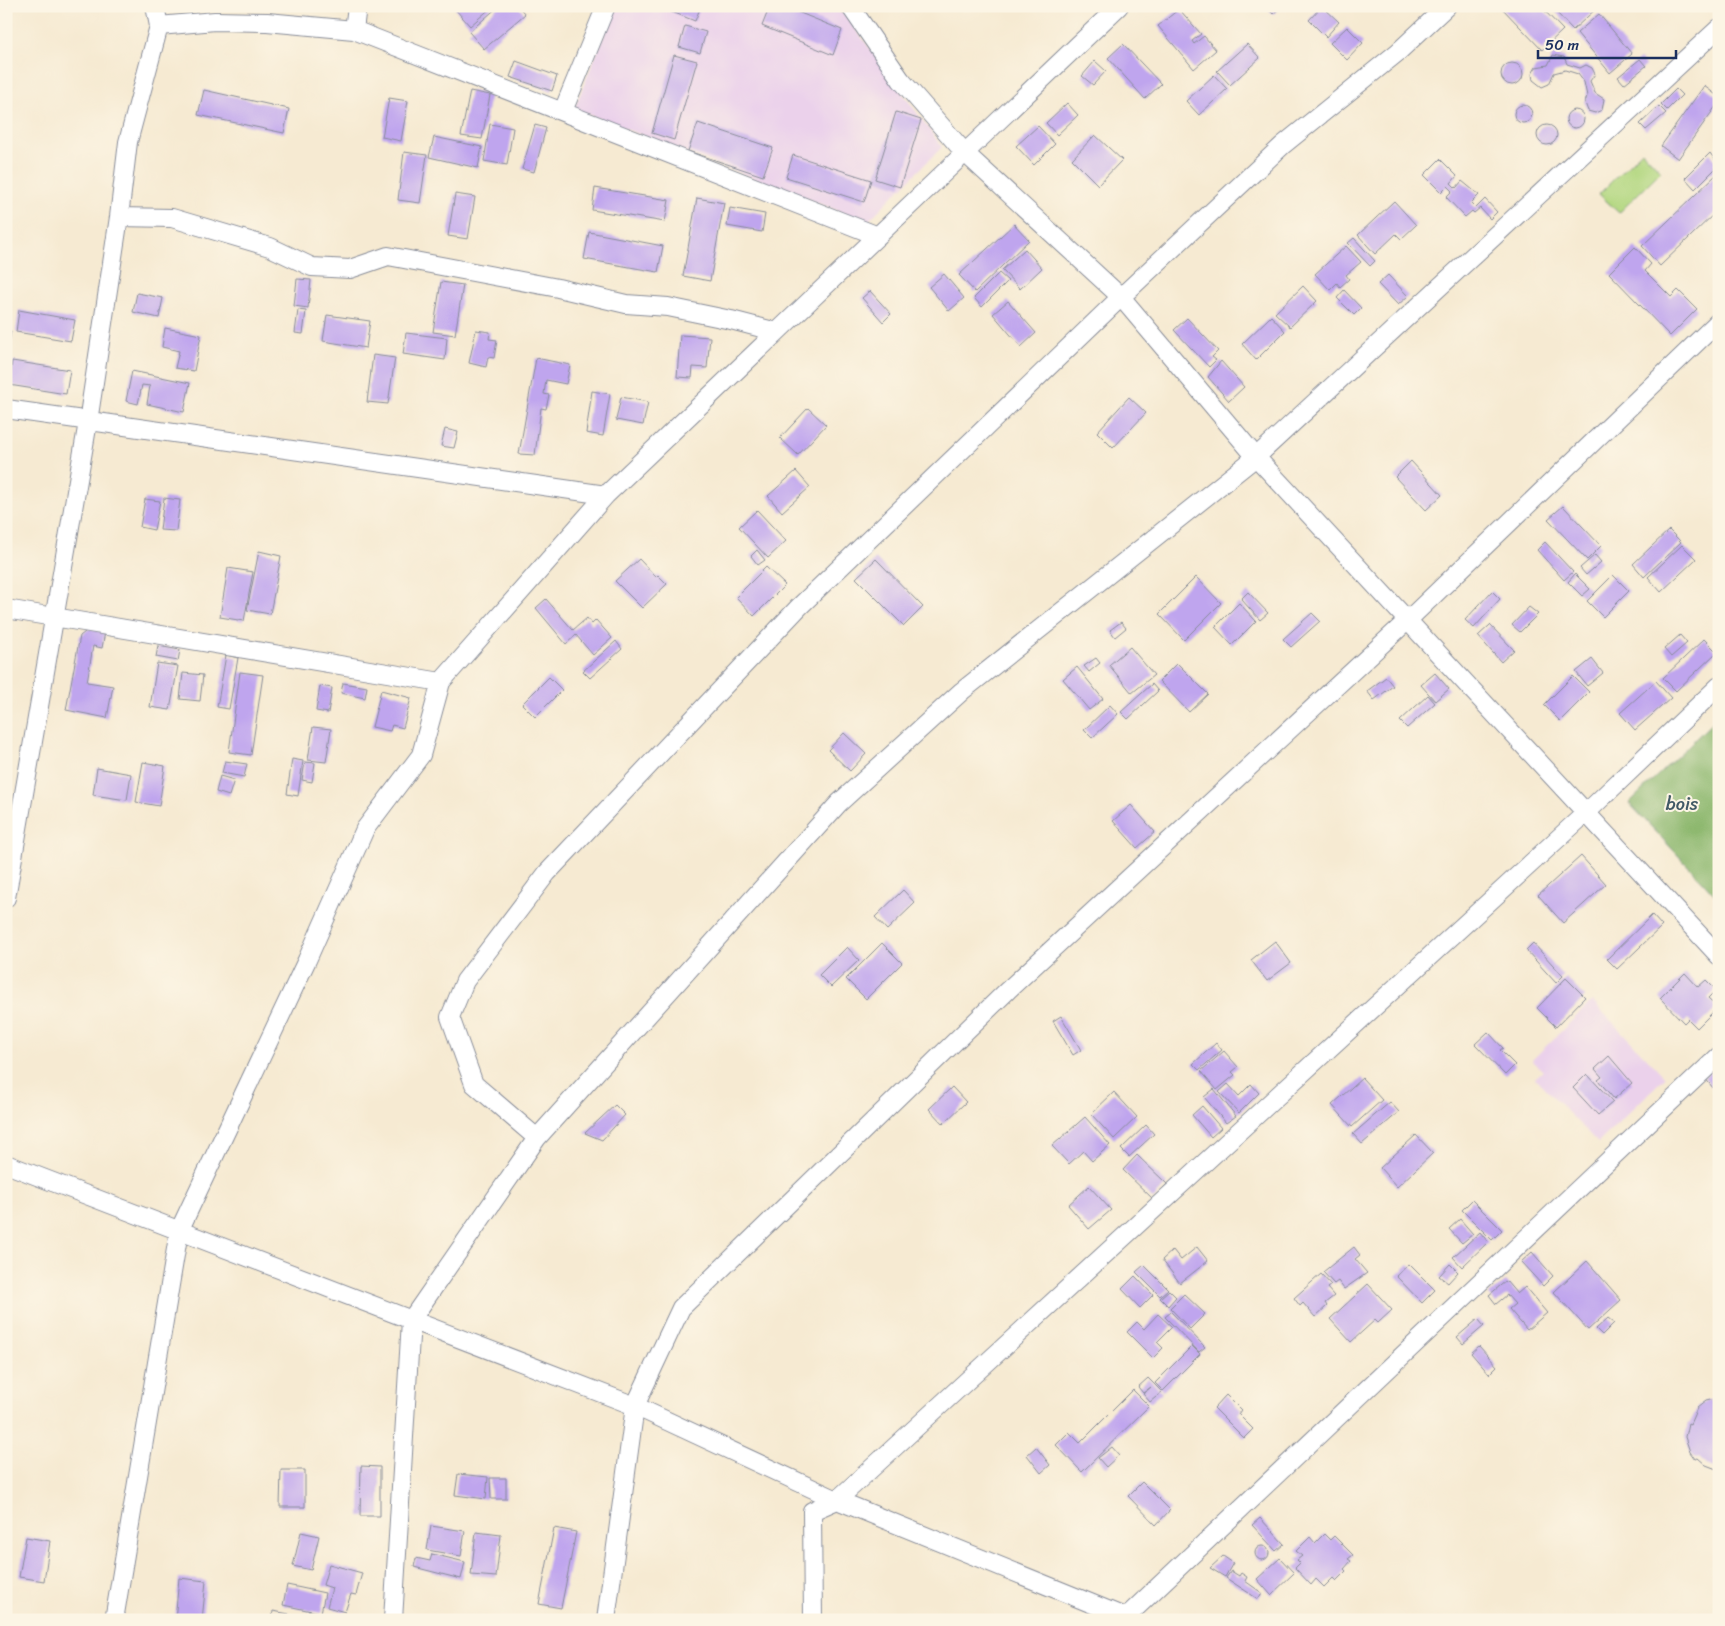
<svg xmlns="http://www.w3.org/2000/svg" width="1725" height="1626" font-family="Sriracha,sans-serif">
	<rect width="100%" height="100%" fill="#fcf5e5"/>
	<filter id="ink" filterUnits="userSpaceOnUse"><feTurbulence type="fractalNoise" baseFrequency=".02" numOctaves="2"/><feDisplacementMap in="SourceGraphic" scale="10" xChannelSelector="R" yChannelSelector="G"/><feConvolveMatrix kernelMatrix="1 2 1 2 8 2 1 2 1" color-interpolation-filters="sRGB"/></filter>
	<filter id="wash" filterUnits="userSpaceOnUse"><feTurbulence type="fractalNoise" baseFrequency=".0096" numOctaves="4" result="noise"/><feDisplacementMap in="SourceGraphic" scale="20" xChannelSelector="R" yChannelSelector="G"/><feGaussianBlur stdDeviation="1.12" result="paint"/><feColorMatrix in="noise" values="0 0 0 0 0 0 0 0 0 0 0 0 0 0 0 0 0 1.4 0 .05"/><feComposite in="paint" operator="in"/></filter>
	<g filter="url(#wash)">
		<rect width="100%" height="100%" fill="#f6ead2"/>
		<!-- built -->
		<path fill="#ebd1eb" d="M618,6h214l14,10 96,131 -75,75 -293,-113 36,-88z
			M1592,1001l73,76 -67,66 -63,-65 8,-7 -11,-11z"/>
		<!-- green -->
		<path fill="#b2d780" stroke="#66836f" d="M1642,151l19,20 -42,42 -20,-19z"/>
		<!-- forest -->
		<path fill="#8db86e" stroke="#547466" d="M1719,716v183l-90,-96z"/>
		<g id="blocks">
			<!-- building -->
			<path fill="#bfa5ee" d="M458,6h35l-23,20 -15,-17z
				M499,6h19l7,8 -41,35 -15,-17z
				M668,6h33l-6,15 -28,-11z
				M770,6h13l59,24 -9,25 -71,-29z
				M1266,6h16l-9,8z
				M1322,6l17,16 -13,15 -17,-17z
				M1500,6h40l23,24 -21,20z
				M1560,6h39l-26,24 -18,-19z
				M1179,9l22,25 -9,7 2,3 10,-8 12,14 -22,19 -36,-43z
				M1599,14l33,40 -22,19 -33,-40z
				M685,26l21,6 -6,21 -21,-6z
				M1347,27l16,16 -16,17 -17,-17z
				M1123,44l38,40 -16,15 -37,-41z
				M1247,44l13,14 -30,27 -13,-14z
				M674,55l23,6 -23,79 -22,-7z
				M1553,55l11,2 3,7 13,4 6,-3 6,3 3,6 -5,7 5,12 9,6 -2,11 -7,3 -7,-2 -3,-8 2,-7 -3,-14 -6,-8 -13,-4 -11,3 -5,11 -7,3 -9,-7 -1,-6 4,-7 12,-2z
				M1640,59l6,7 -22,18 -6,-7z
				M516,61l41,15 -5,15 -42,-14z
				M1095,61l11,10 -13,14 -11,-9z
				M1501 74a11 11 0 1 1 22 0a11 11 0 1 1-22 0Z
				M1214,75l13,14 -28,26 -13,-14z
				M1704,86l15,11v5l-41,57 -17,-13z
				M1676,89l6,6 -15,15 -6,-6z
				M204,90l85,19 -5,24 -86,-18z
				M470,91l20,4 -8,44 -21,-3z
				M389,98l19,3 -7,40 -19,-4z
				M1067,103l11,12 -21,20 -11,-12z
				M1514 114a9 9 0 1 1 18 0a9 9 0 1 1-18 0Z
				M1659,106l7,7 -20,17 -6,-6z
				M1566 119a9 9 0 1 1 18 0a9 9 0 1 1-18 0Z
				M896,112l25,8 -21,67 -25,-8z
				M698,123l75,25 -10,28 -75,-25z
				M490,124l23,4 -6,37 -23,-4z
				M535,125l11,3 -12,44 -12,-3z
				M1537 135a10 10 0 1 1 20 0a10 10 0 1 1-20 0Z
				M1038,126l17,18 -21,21 -18,-19z
				M1095,135l27,25 -24,25 -26,-26z
				M434,137l48,10 -4,21 -49,-11z
				M404,152l23,3 -7,48 -22,-3z
				M1710,153l9,12 -24,24 -10,-11z
				M793,155l78,25 -7,22 -78,-25z
				M1440,159l17,17 -6,7 5,5 6,-7 17,14 -8,8 5,5 9,-9 12,13 -7,7 -10,-11 -6,5 -2,-2 -7,6 -19,-20 6,-6 -5,-5 -6,6 -17,-17z
				M1719,172v37l-59,57 -18,-20z
				M595,188l74,12 -4,22 -73,-12z
				M455,194l20,3 -7,42 -20,-3z
				M697,198l27,5 -14,78 -27,-5z
				M1394,201l22,24 -15,14 -5,-5 -21,20 -17,-19z
				M730,208l35,6 -3,18 -35,-6z
				M1014,224l15,16 -54,52 -16,-17z
				M589,232l74,14 -5,26 -74,-13z
				M1354,238l21,23 -5,5 -22,-23z
				M1346,246l15,16 -15,13 3,4 -9,8 -3,-4 -7,7 -15,-16z
				M1635,247l16,17 -6,7 26,26 7,-7 19,19 -27,27 -61,-63z
				M1025,249l17,19 -22,21 -18,-19z
				M999,273l9,8 -26,26 -8,-9z
				M944,274l20,24 -15,13 -20,-24z
				M1388,275l20,21 -10,9 -20,-21z
				M297,279l14,1 -3,28 -14,-2z
				M441,282l22,3 -8,50 -22,-3z
				M1303,286l14,15 -27,26 -15,-14z
				M1344,290l17,18 -7,7 -17,-17z
				M870,291l21,23 -8,8 -21,-24z
				M137,293l26,5 -4,20 -26,-6z
				M1008,301l28,32 -15,14 -28,-33z
				M19,310l56,10 -4,21 -55,-9z
				M298,310l8,1 -3,23 -8,-1z
				M327,315l43,6 -4,27 -43,-7z
				M1271,316l14,15 -29,29 -14,-16z
				M1187,318l31,33 -6,6 4,3 -7,7 -35,-37z
				M165,328l36,7 -7,36 -19,-3 4,-17 -17,-4z
				M6,330l5,1 -4,24h-1z
				M476,330l14,2 -1,7 8,1 -3,18 -6,-1 -2,10 -17,-4z
				M406,333l41,5 -2,22 -42,-6z
				M680,335l30,2 -3,31 -14,-1 -1,11 -15,-1z
				M373,355l22,3 -7,46 -21,-2z
				M536,358l34,7 -4,19 -20,-4 -2,14 5,1 -3,14 -5,-1 -6,47 -16,-1z
				M12,361l58,9 -4,24 -57,-9z
				M1221,361l23,26 -15,14 -21,-24z
				M132,371l58,12 -6,29 -37,-8 3,-18 -8,-1 -4,19 -12,-3z
				M592,391l18,3 -7,42 -17,-3z
				M621,397l27,5 -5,23 -27,-5z
				M1129,397l17,16 -33,35 -16,-16z
				M808,408l18,17 -28,30 -18,-17z
				M445,429l13,3 -4,16 -13,-2z
				M1411,461l31,34 -16,15 -31,-33z
				M796,471l14,16 -28,25 -14,-16z
				M164,498l16,2 -4,31 -16,-1z
				M145,499l15,2 -6,29 -14,-3z
				M1563,506l38,40 -14,14 -39,-41z
				M757,510l29,31 -18,17 -29,-31z
				M1669,530l12,12 -37,35 -11,-13z
				M1545,542l28,30 -9,8 -27,-30z
				M1682,545l14,14 -35,33 -13,-15z
				M757,550l8,10 -7,5 -7,-9z
				M259,551l22,5 -11,58 -23,-4z
				M1595,555l6,7 -15,13 -6,-7z
				M639,559l17,18 2,-2 9,9 -25,24 -27,-27z
				M876,559l47,48 -19,19 -48,-48z
				M766,567l19,18 -31,31 -18,-19z
				M228,568l25,4 -9,49 -24,-4z
				M1575,574l15,15 -8,7 -14,-14z
				M1613,575l16,16 -26,26 -16,-16z
				M1196,577l25,26 -37,37 -25,-26z
				M1492,591l8,8 -26,29 -9,-8z
				M1248,592l20,21 -8,7 -19,-21z
				M546,599l27,31 14,-12 5,6 4,-4 16,18 -19,17 -17,-20 -10,9 -30,-36z
				M1239,603l17,18 -24,24 -17,-18z
				M1529,607l9,7 -18,18 -8,-7z
				M1312,613l8,8 -29,26 -8,-8z
				M1121,622l5,6 -11,9 -5,-7z
				M1490,625l24,25 -13,12 -23,-26z
				M90,628l15,4 -3,16 -9,-2 -6,36 26,4 -6,32 -41,-8 14,-74z
				M1680,635l7,8 -16,14 -7,-8z
				M1704,639l13,13 -41,39 -13,-13z
				M616,641l6,8 -32,29 -7,-7z
				M158,646l22,4 -2,11 -22,-4z
				M1130,647l24,28 -22,18 -23,-28z
				M226,655l12,3 -9,51 -12,-2z
				M1096,658l4,5 -11,9 -5,-6z
				M1592,659l11,14 -16,13 -11,-14z
				M157,663l21,3 -8,44 -20,-3z
				M1177,663l31,31 -19,18 -30,-31z
				M1077,667l26,32 -14,11 -26,-31z
				M240,672l23,3 -12,80 -22,-3z
				M183,673l20,2 -3,26 -20,-2z
				M1435,673l14,16 -14,12 -14,-16z
				M1573,676l16,16 -29,29 -16,-16z
				M549,677l13,13 -27,27 -13,-13z
				M1386,677l7,9 -19,14 -7,-9z
				M1656,681l15,17 -36,32 -15,-17z
				M343,683l24,4 -2,11 -24,-5z
				M1152,684l6,7 -30,28 -7,-7z
				M320,686l12,2 -4,25 -12,-2z
				M381,690l30,8 -8,30 -11,-3 -2,6 -18,-4z
				M1428,695l7,8 -28,25 -7,-7z
				M1110,705l8,9 -26,24 -8,-8z
				M313,727l18,2 -5,33 -18,-2z
				M844,733l22,21 -16,17 -22,-21z
				M292,759l11,2 -5,35 -11,-2z
				M225,761l22,3 -3,13 -22,-4z
				M143,762l22,4 -6,40 -23,-4z
				M305,762l10,1 -3,19 -10,-2z
				M97,768l34,6 -4,26 -34,-5z
				M220,776l14,4 -5,16 -13,-4z
				M1131,805l24,27 -18,16 -24,-27z
				M1581,856l25,28 -43,39 -25,-28z
				M903,890l12,13 -28,27 -12,-13z
				M1652,915l10,11 -45,43 -10,-10z
				M1275,941l16,22 -24,18 -16,-21z
				M882,943l20,20 -36,36 -20,-20z
				M1533,943l30,33 -7,7 -30,-33z
				M847,947l12,13 -28,27 -12,-12z
				M1685,973l13,14 8,-7 10,10 -8,8 10,9 -21,21 -9,-9 -4,4 -24,-25z
				M1566,978l19,19 -29,30 -19,-19z
				M1061,1016l20,34 -8,5 -20,-34z
				M1488,1032l15,16 -3,2 15,15 -10,10 -30,-31z
				M1216,1043l6,7 -23,20 -6,-6z
				M1224,1051l14,16 -6,5 3,3 -18,15 -16,-19z
				M1609,1056l23,27 -18,16 -16,-19 4,-3 -7,-8z
				M1719,1065v30l-15,-18z
				M1587,1074l26,28 -15,13 -25,-27z
				M1362,1078l20,22 -30,27 -20,-22z
				M1228,1084l11,12 12,-12 8,9 -20,20 -20,-21z
				M952,1087l14,15 -23,22 -14,-15z
				M1214,1089l22,27 -10,7 -22,-26z
				M1114,1092l23,25 -23,22 -23,-25z
				M1390,1102l9,10 -37,32 -9,-10z
				M615,1105l10,10 -23,25 -17,-7z
				M1202,1106l19,22 -10,9 -19,-22z
				M1085,1117l25,28 -18,16 -9,-10 -14,13 -17,-18z
				M1146,1125l8,9 -25,23 -8,-8z
				M1416,1135l17,18 -36,34 -17,-19z
				M1137,1155l30,29 -14,15 -30,-29z
				M1089,1186l22,24 -22,19 -21,-24z
				M1472,1200l30,30 -10,10 -30,-30z
				M1460,1219l13,15 -11,9 -13,-14z
				M1480,1232l8,10 -26,25 -9,-10z
				M1197,1247l11,14 -28,22 -18,-23 11,-10 8,10z
				M1354,1247l6,8 -5,4 12,14 -23,16 -6,-8 -4,3 -11,-12z
				M1532,1252l21,24 -10,10 -22,-24z
				M1587,1261l34,39 -33,30 -34,-38z
				M1409,1264l26,26 -13,13 -26,-27z
				M1450,1264l8,8 -10,11 -9,-7z
				M1144,1265l24,24 -8,7 -24,-24z
				M1321,1274l10,11 -4,3 7,8 -9,7 2,3 -12,11 -12,-14 -3,3 -6,-8z
				M1135,1276l18,19 -13,13 -18,-19z
				M1506,1281l11,13 8,-7 22,26 -20,17 -18,-21 6,-5 -8,-9 -11,9 -7,-9z
				M1368,1284l24,26 -14,13 -3,-3 -24,22 -21,-23z
				M1169,1290l7,7 -8,9 -8,-8z
				M1184,1294l21,20 -15,15 -20,-21z
				M1171,1312l34,35 -6,5 -34,-35z
				M1158,1314l14,13 -15,15 6,6 -10,10 -26,-26 10,-10 7,7z
				M1608,1318l6,5 -12,12 -6,-6z
				M1478,1319l6,7 -21,18 -6,-7z
				M1192,1346l8,8 -37,37 -8,-8z
				M1479,1346l18,20 -8,8 -18,-21z
				M1148,1378l14,14 -12,10 -7,-8 8,-7 -8,6 -5,-6z
				M1133,1390l16,16 -67,66 -26,-27 13,-13 11,11z
				M1226,1395l15,15 -3,4 15,15 -9,9 -30,-30z
				M1719,1398v29l-5,10 5,8v25l-13,-5 -8,-7 -3,1 -5,-7 -5,-15 3,-14 2,1 7,-16 9,-7z
				M1036,1447l14,18 -9,8 -14,-18z
				M1112,1447l7,8 -13,12 -8,-9z
				M361,1466l19,1v49h-20z
				M281,1470h24v37h-25z
				M458,1474l30,3 -2,22 -31,-4z
				M490,1478h16v21h-15z
				M1142,1482l28,28 -14,15 -28,-29z
				M1260,1518l24,26 -8,7 -24,-26z
				M431,1526l34,5 -4,25 -34,-6z
				M554,1528l22,4 -15,76 -22,-4z
				M301,1532l18,4 -8,34 -18,-4z
				M476,1532l25,3 -5,42 -25,-2z
				M1324,1534l6,6 4,-4 19,19 -5,4 3,2 -7,8 2,2 -10,10 -3,-3 -9,9 -8,-8 -5,6 -16,-17 5,-5 -3,-3 5,-4 -6,-5 14,-14 5,6z
				M26,1537l24,4 -6,40 -25,-4z
				M1255 1553a7 7 0 1 1 14 0a7 7 0 1 1-14 0Z
				M432,1554l33,8 -4,17 -47,-12 2,-9 14,3z
				M1223,1556l10,7 -8,14 -15,-9z
				M1280,1558l14,15 -23,22 -14,-16z
				M329,1564l33,9 -6,22 -5,-1 -6,18 -18,-5 5,-19 -9,-3z
				M1231,1571l8,5 2,-3 6,4 -2,4 17,12 -4,6 -32,-21z
				M179,1578l27,3 -4,39h-27z
				M287,1585l38,8 -4,20 -38,-8z
				M273,1611l16,3 -1,6h-16z"/>
		</g>
	</g>
	<g filter="url(#ink)">
		<use href="#blocks" fill-opacity="0" stroke="#888c98" stroke-width="1"/>
		<g fill="none" stroke-linecap="round" stroke-linejoin="round">
			<defs>
				<path id="minor" d="M850,6l51,74 64,73 156,144 135,160 463,499
					M159,26l56,-5 52,1 87,8 524,206
					M354,30l3,-24
					M563,111l43,-105
					M119,217l53,1 98,29 42,20 38,2 38,-13 170,32 68,16 42,3 63,13 46,12
					M6,409l600,86 513,-489
					M6,609l435,73
					M6,898l82,-476 31,-205 9,-75 31,-116 -4,-20
					M537,1138l-63,-54 -24,-67 15,-36 82,-108 252,-266 322,-310 162,-152 115,-93 49,-46
					M6,1164l629,242 202,94 295,120
					M114,1620l65,-389 128,-271 58,-131 56,-74 20,-73 165,-187
					M393,1620l18,-300 126,-182 302,-335 123,-112 294,-234 463,-429
					M606,1620l29,-214 46,-98 327,-318 400,-370 311,-299
					M813,1620l-1,-109 25,-11 750,-688 132,-126
					M1123,1620l596,-564"/>
			</defs>
			<!-- minor casing -->
			<use href="#minor" stroke="#888c98" stroke-width="20"/>
			<!-- minor -->
			<use href="#minor" stroke="#fff" stroke-width="18"/>
		</g>
	</g>
	<g text-anchor="middle" stroke-width="4" stroke-linejoin="round" paint-order="stroke">
		<!-- park labels -->
		<g font-size="18" fill="#415966" stroke="#fcf5e5">
			<text x="1682" y="810">bois</text>
		</g>
	</g>
	<!-- margin -->
	<rect width="1725" height="1626" fill="none" stroke="#fcf5e5" stroke-width="25"/>
	<!-- scale -->
	<path d="M1538 50v8h138v-8" fill="none" stroke="#1b2f5e" stroke-width="2.5"/>
	<text x="1545" y="50" font-size="15" fill="#1b2f5e" stroke="#fcf5e5" stroke-width="4" paint-order="stroke">50 m</text>
</svg>
